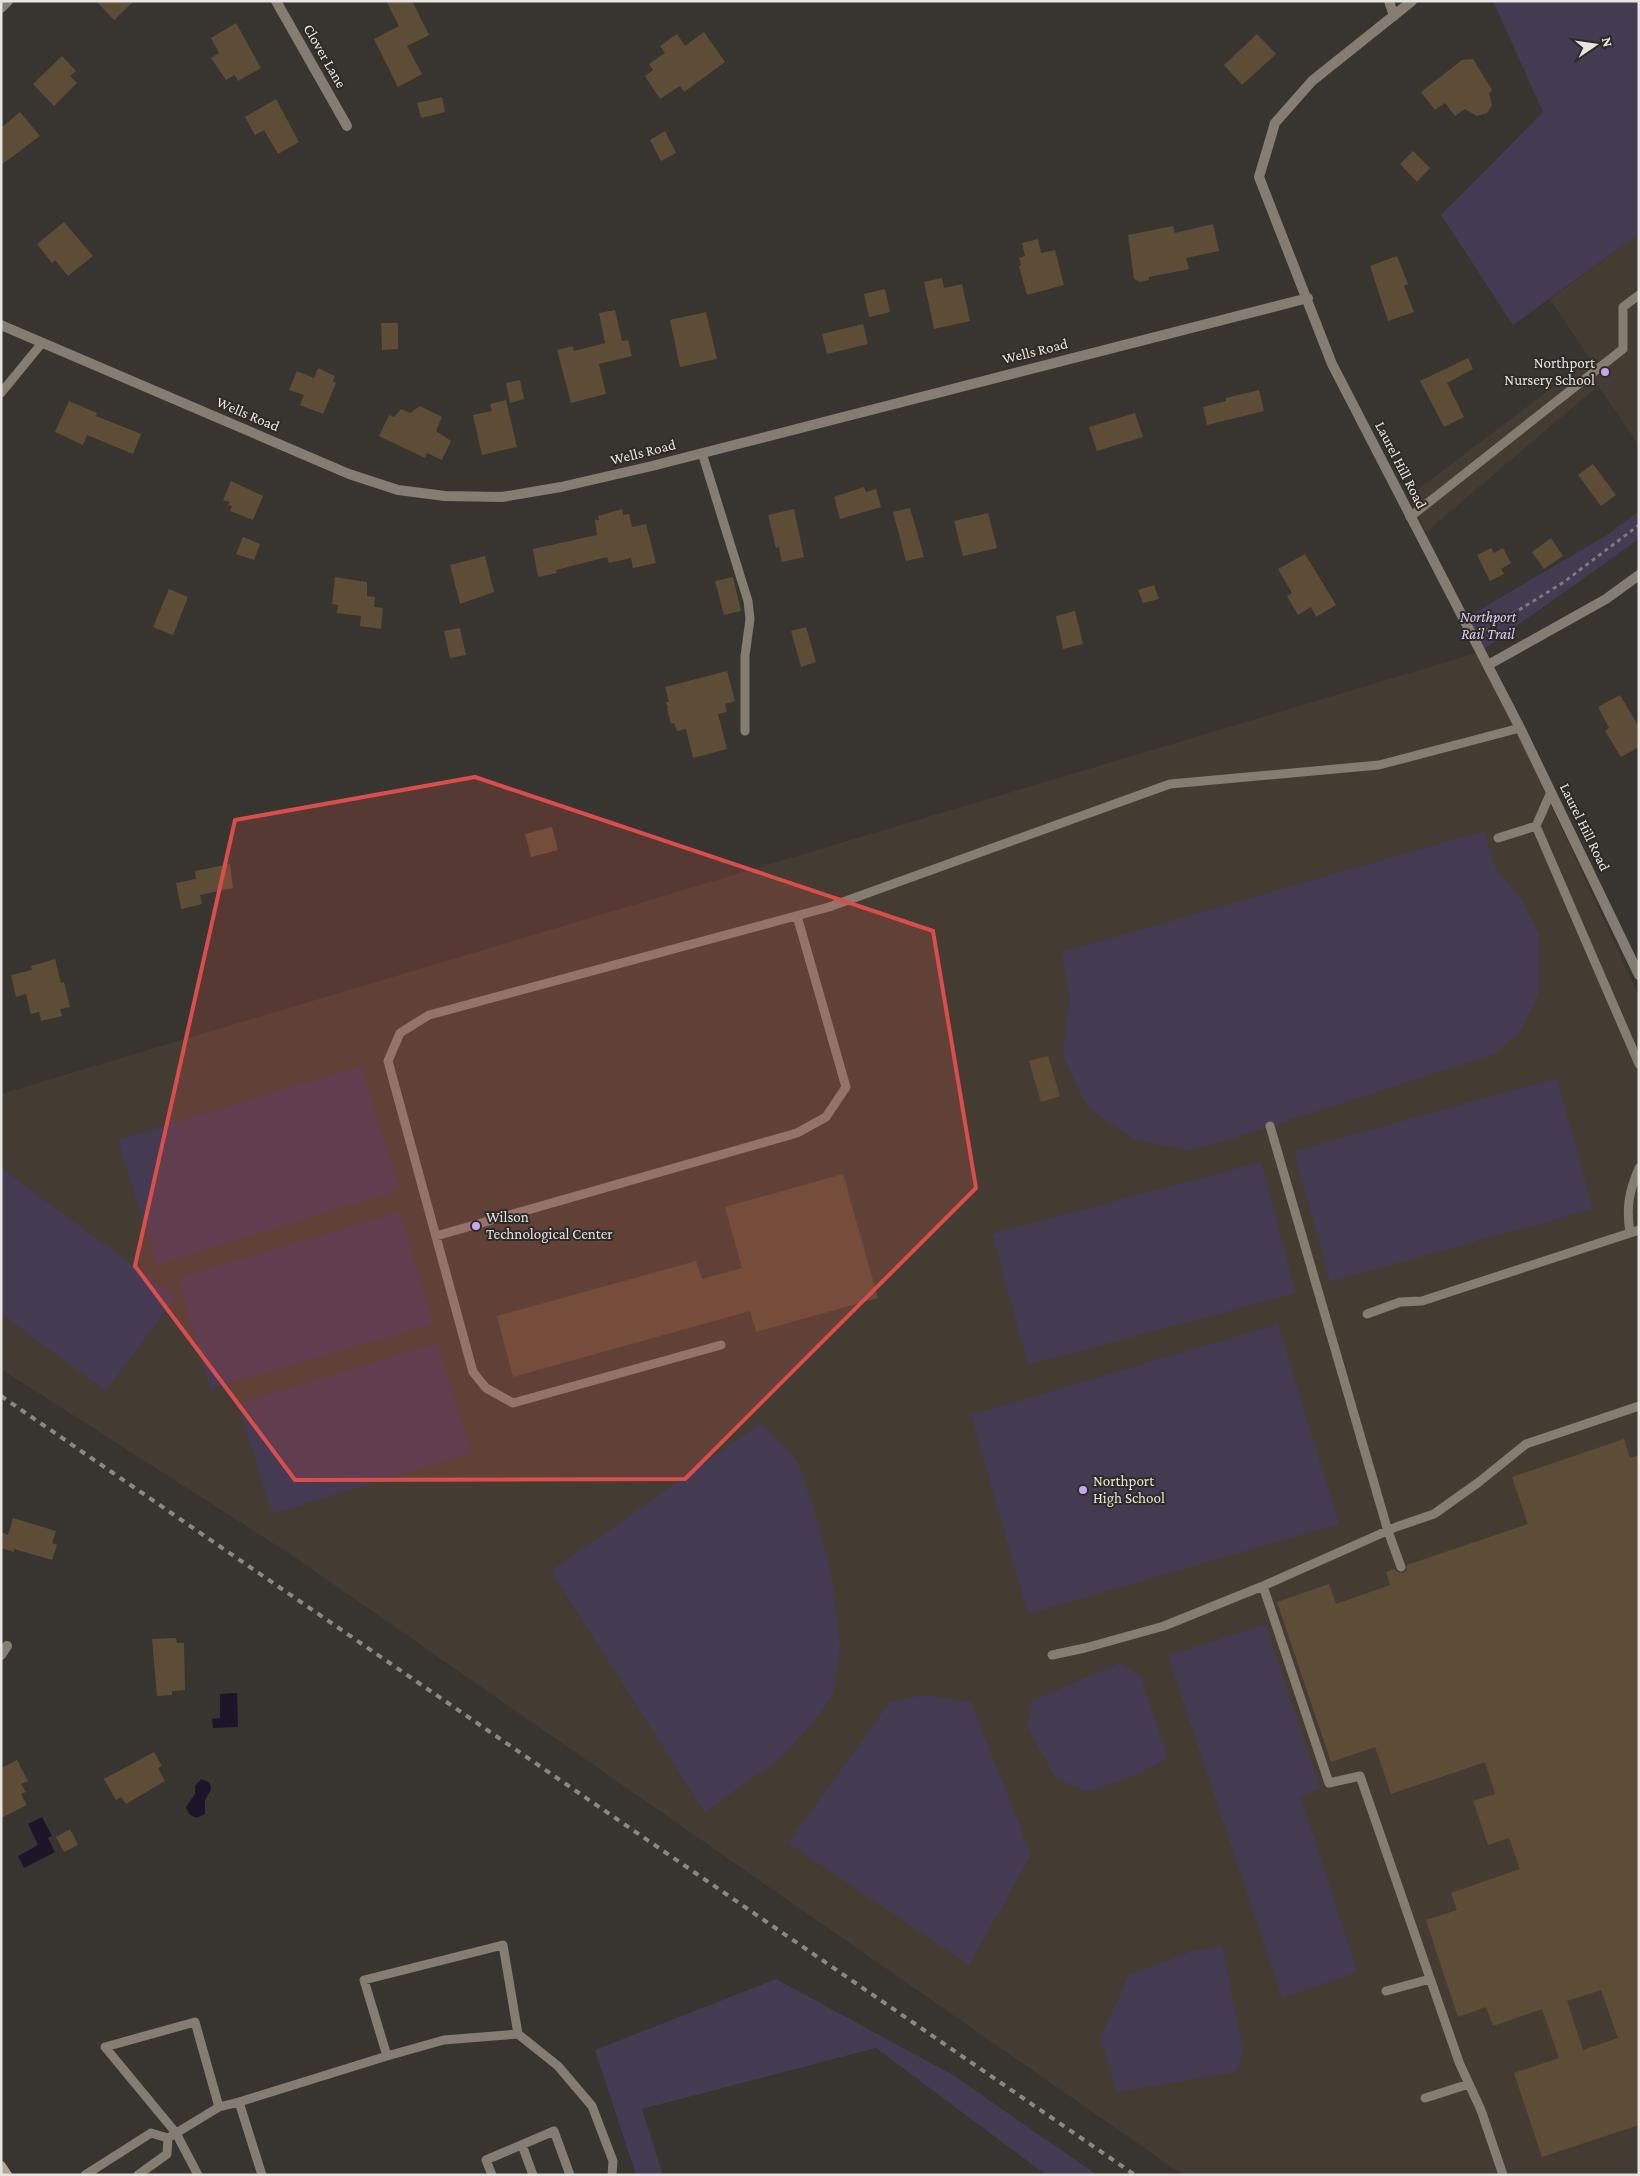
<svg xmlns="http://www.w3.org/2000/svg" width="1640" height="2176" font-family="'Crimson Pro',serif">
	<rect width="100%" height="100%" fill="#38342f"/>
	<!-- built -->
	<path fill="#443c32" d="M1639,234v211l-41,-59 -172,146 -17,-36 181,-137 -40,-60z
		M1480,652l159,344v1179h-456l-890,-619 -292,-187v-275z"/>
	<!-- green -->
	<path fill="#443a51" d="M1493,1h146v233l-126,91 -72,-110 102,-103z
		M1639,511v28l-159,113 -16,-33 143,-84z
		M1484,831l12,38 26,31 17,35v57l-19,40 -26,22 -270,87 -37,9 -52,-10 -48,-33 -24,-51 6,-57 -7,-47z
		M361,1066l38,124 -243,75 -38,-125z
		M1557,1078l36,131 -263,73 -36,-131z
		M1261,1162l35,131 -268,72 -36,-131z
		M1,1168l175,129 -70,94 -105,-77z
		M400,1212l33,112 -223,65 -32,-111z
		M1278,1324l61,200 -311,90 -57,-199z
		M437,1343l34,110 -199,61 -34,-110z
		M761,1423l36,37 19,56 17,66 7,66 -7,46 -17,25 -41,45 -30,19 -40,30 -154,-242z
		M1265,1624l55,165 -20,7 58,176 -76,26 -114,-342z
		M1120,1663l20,12 28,83 -32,17 -47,17 -33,-13 -29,-53 4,-25z
		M924,1695l47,7 60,153 -62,110 -181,-122 102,-141z
		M1222,1945l22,108 -9,19 -118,20 -17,-54 29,-63 60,-23z
		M776,1979l177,96 144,100h-51l-170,-127 -234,61 21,66h-27l-41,-125z"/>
	<!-- water -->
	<path fill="#1e1429" d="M237,1693l1,34 -25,1 -1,-9 8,-1v-24z
		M201,1779l8,3c5,9 -2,11 -4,19 0,4 0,9 0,13l-9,4 -7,-4 -3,-7 9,-13v-8z
		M42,1817l10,19 -4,2 7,14 -31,16 -6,-12 20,-11 -10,-21z"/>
	<!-- building -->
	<path fill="#5e4d36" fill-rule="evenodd" d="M96,1h38l-20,19z
		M386,1h26l17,34 -22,11 15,28 -24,13 -24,-48 25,-13z
		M236,23l25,45 -23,13 -3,-6 -9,5 -15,-22 8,-5 -8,-15z
		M704,32l21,30 -41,30 -4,-6 -20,13 -15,-23 8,-6 -4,-6 16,-11 -5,-7 17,-12 8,12z
		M1257,34l19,20 -34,31 -18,-20z
		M62,56l14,15 -6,5 7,7 -23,23 -21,-22z
		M1473,59l19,31 -3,3 3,12 -5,8 -10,3 -12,-7 -10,7 -10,-13 -10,7 -14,-18 41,-32z
		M442,97l3,15 -24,6 -4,-15z
		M276,99l23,43 -21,12 -14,-24 -9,5 -10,-18z
		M20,112l20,24 -39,29v-37z
		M665,131l11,22 -15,8 -11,-21z
		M1413,151l17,17 -13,14 -17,-18z
		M64,222l29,34 -25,20 -13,-16 -3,3 -15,-19z
		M1213,224l6,27 -33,7 3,11 -40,8v3l-9,2 -6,-3 -6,-44 45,-9 2,7z
		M1038,239l3,14 14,-3 9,35 -37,10 -8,-29 2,-1 -2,-7 6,-2 -3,-13z
		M1397,256l11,28 -4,2 10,26 -26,9 -18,-55z
		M942,278l2,10 18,-4 8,37 -36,8 -10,-47z
		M885,289l5,23 -21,5 -5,-23z
		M615,310l7,31 6,-1 4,16 -33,8 7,30 -35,9 -14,-53 16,-4 1,5 31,-8 -6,-30z
		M706,312l11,47 -37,8 -10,-47z
		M381,323h17v26l-16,1z
		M863,324l5,20 -41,10 -5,-20z
		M1468,358l5,11 -26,14 17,34 -20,10 -24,-46z
		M318,368l17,8 -2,5 3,2 -13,31 -23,-9 4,-10 -15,-5 8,-19 17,7z
		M520,380l4,19 -14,4 -4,-20z
		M1259,390l5,21 -57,14 -4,-18 23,-6v-3z
		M506,400l11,47 -35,8 -9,-40 19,-4 -2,-7z
		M69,401l28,12 -1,3 45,18 -8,20 -46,-19 -4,10 -28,-13z
		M420,406l22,11 -6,14 15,10 -9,19 -15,-7 -2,5 -46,-22 10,-21 5,2 7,-8 9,4z
		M1135,413l8,24 -46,14 -8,-24z
		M1593,464l23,31 -15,11 -23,-31z
		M231,481l32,15 -10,24 -23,-9 2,-5 -4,-1 2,-3 -7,-2z
		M864,487l2,5 10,-3 5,18 -41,12 -6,-22z
		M910,508l14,49 -18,4 -13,-49z
		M622,509l1,6 6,-1 3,13 14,-3 10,39 -23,5 -2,-10 -22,5 -2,-6 -51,13 1,3 -19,4 -5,-28 64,-14 -2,-15h4l-1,-4z
		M794,509l10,48 -22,5 -3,-15 -3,1 -8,-33z
		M988,513l9,35 -34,8 -9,-35z
		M243,537l17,7 -6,16 -18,-6z
		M1551,538l12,18 -19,13 -12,-17z
		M1491,548l3,5 9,-5 8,15 -10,6 3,5 -14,7 -13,-26z
		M1305,554l31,51 -20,12 -5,-10 -13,8 -11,-19 5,-3 -14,-24z
		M485,556l9,36 -34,12 -10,-39z
		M335,577l32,5v14l8,1 -1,10 9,1 -2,21 -21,-3 1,-10 -24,-3 1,-8 -6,-1z
		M733,577l8,34 -17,4 -9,-34z
		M1154,585l5,14 -16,4 -5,-13z
		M169,589l19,8 -15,38 -20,-8z
		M1075,611l8,33 -20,5 -7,-33z
		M806,627l10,35 -15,5 -10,-36z
		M460,628l6,27 -16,3 -6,-27z
		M727,671l8,30 -10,3 2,8 -9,2 9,35 -34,9 -7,-29 -9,2 -3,-8 -3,1 -4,-15 1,-1 -2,-6h3l-4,-15z
		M1620,695l19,32v20l-18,10 -16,-26 4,-3 -11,-21z
		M552,827l6,23 -27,7 -6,-23z
		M230,864l3,24 -33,7 2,9 -21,5 -5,-26 20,-4 -1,-8z
		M55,959l6,24 3,-1 6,25 -10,2 2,7 -21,5 -2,-9 -8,2 -5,-20 -10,3 -5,-22 21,-5 -1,-4z
		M1048,1056l12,40 -19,6 -12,-41z
		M843,1174l35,124 -122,34 -6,-21 -237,66 -16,-61 199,-55 6,18 40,-11 -17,-61z
		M1624,1439l6,19 9,-3v670l-97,32 -28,-84 45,-15 -17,-49 -49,17 -7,-19 -28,10 -32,-97 31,-10 -6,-17 69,-24 -11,-31 -21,7 -15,-44 22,-7 -10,-32 -94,32 -16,-47 -44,15 -54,-160 52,-18 7,20 54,-19 -4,-13 9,-3 2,3 6,1 3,-2 1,-6 121,-41 -16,-47zM1601,1990l17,48 -35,12 -16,-49z
		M13,1518l43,13 -4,12 5,2 -5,15 -38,-11v3l-13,-4v-16l7,3z
		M176,1638l1,5h7l1,47 -13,1v4l-15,1 -5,-57z
		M154,1752l8,14 -4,2 7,13 -39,23 -5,-7 -5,3 -12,-21z
		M17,1760l11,21 -7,3 5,8 -5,2 6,11 -26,13v-50z
		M70,1829l8,16 -14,7 -8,-15z"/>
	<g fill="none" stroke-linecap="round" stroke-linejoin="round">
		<!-- path -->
		<path stroke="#7e7b76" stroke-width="3" stroke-dasharray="4 4" stroke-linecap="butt" d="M1485,631l79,-49 75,-57"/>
		<!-- service -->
		<path stroke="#857c72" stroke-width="9" d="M1,393l41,-50
			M702,453l46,148 2,18 -5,37v75
			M1410,517l213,-168v-42l16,-12
			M1551,792l-15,34 103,238
			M1498,838l38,-12
			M1270,1126l118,405 13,36
			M1630,1233c-4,-26 -1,-41 9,-65
			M436,1236l361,-103 29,-16 20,-30 -49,-171
			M1367,1314l33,-12 22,-1 217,-71
			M721,1345l-208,58 -27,-15 -13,-16 -85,-311 12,-28 29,-18 400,-108 341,-123 209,-19 141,-37
			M1263,1586l66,197 31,-7 99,286 22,48 22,65
			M1052,1655l33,-7 79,-22 99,-40 133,-59 38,-13 45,-32 47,-38 113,-38
			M1386,1991l44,-12
			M518,2034l40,32 34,40 21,55 -1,14
			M1425,2098l44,-14
			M239,2102l148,-46 -23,-76 139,-35 15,89 -74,6 -57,16
			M168,2138l51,-31 20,-5 23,73
			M522,2145l11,30
			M85,2175l66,-42 17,5 -1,16 -29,21
			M198,2175l-22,-42 -71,-86 90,-25 24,85
			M492,2175l-6,-15 68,-29 16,44"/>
		<!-- minor -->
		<path stroke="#857c72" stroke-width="10" d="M276,1l71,125
			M1389,1l5,15
			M1412,1l-100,80 -37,42 -16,54 73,187 188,364 119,247
			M1,8l7,-7
			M1,325l348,149 49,16 47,6 57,1 59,-10 91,-21 656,-168
			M1488,665l118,-66 33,-24
			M1,1655l6,-9"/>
		<!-- secondary -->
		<path stroke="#b2a594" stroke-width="10" d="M1,2166l6,9"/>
		<!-- rail -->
		<path stroke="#8b8884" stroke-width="4" stroke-dasharray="6 6" stroke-linecap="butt" d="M1,1396l1134,779"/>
	</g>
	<!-- marked area -->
	<path fill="#d94e4d" fill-opacity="0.2" stroke="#d94e4d" stroke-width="4" stroke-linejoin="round" d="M475,777l458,154 43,257 -291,291 -390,1 -160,-214 100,-446z"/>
	<!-- markers -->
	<g fill="#c7a6ef" stroke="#2e2a25" stroke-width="2">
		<circle cx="1605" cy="372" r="5"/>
		<circle cx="476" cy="1226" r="5"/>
		<circle cx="1083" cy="1490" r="5"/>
	</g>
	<g text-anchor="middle" stroke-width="4" stroke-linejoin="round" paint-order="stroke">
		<!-- street labels -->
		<g font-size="15" fill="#e7e5e2" stroke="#2e2a25">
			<text transform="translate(325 56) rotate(60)" y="5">Clover Lane</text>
			<text transform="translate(1035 351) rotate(-14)" y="5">Wells Road</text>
			<text transform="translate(248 414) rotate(23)" y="5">Wells Road</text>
			<text transform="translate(643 452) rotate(-14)" y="5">Wells Road</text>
			<text transform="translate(1401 465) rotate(63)" y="5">Laurel Hill Road</text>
			<text transform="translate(1585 827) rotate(64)" y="5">Laurel Hill Road</text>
		</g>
		<!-- poi labels -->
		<g font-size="15" fill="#e7e5e2" stroke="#2e2a25" text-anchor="start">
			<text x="1595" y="368" text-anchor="end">Northport<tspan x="1595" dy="17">Nursery School</tspan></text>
			<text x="486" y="1222">Wilson<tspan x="486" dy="17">Technological Center</tspan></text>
			<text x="1093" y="1486">Northport<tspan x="1093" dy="17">High School</tspan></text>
		</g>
		<!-- park labels -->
		<g font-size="15" font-style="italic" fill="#e0cafc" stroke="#2e2a25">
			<text x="1488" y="622">Northport<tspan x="1488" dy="17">Rail Trail</tspan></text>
		</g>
	</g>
	<!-- border -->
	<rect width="1640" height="2176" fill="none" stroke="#e7e5e2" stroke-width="5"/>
	<!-- north arrow -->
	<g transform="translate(1595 45) rotate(77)" stroke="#2e2a25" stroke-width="4" paint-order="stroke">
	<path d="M0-4L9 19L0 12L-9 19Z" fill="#e7e5e2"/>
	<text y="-8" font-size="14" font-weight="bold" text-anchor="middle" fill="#e7e5e2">N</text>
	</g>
</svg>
